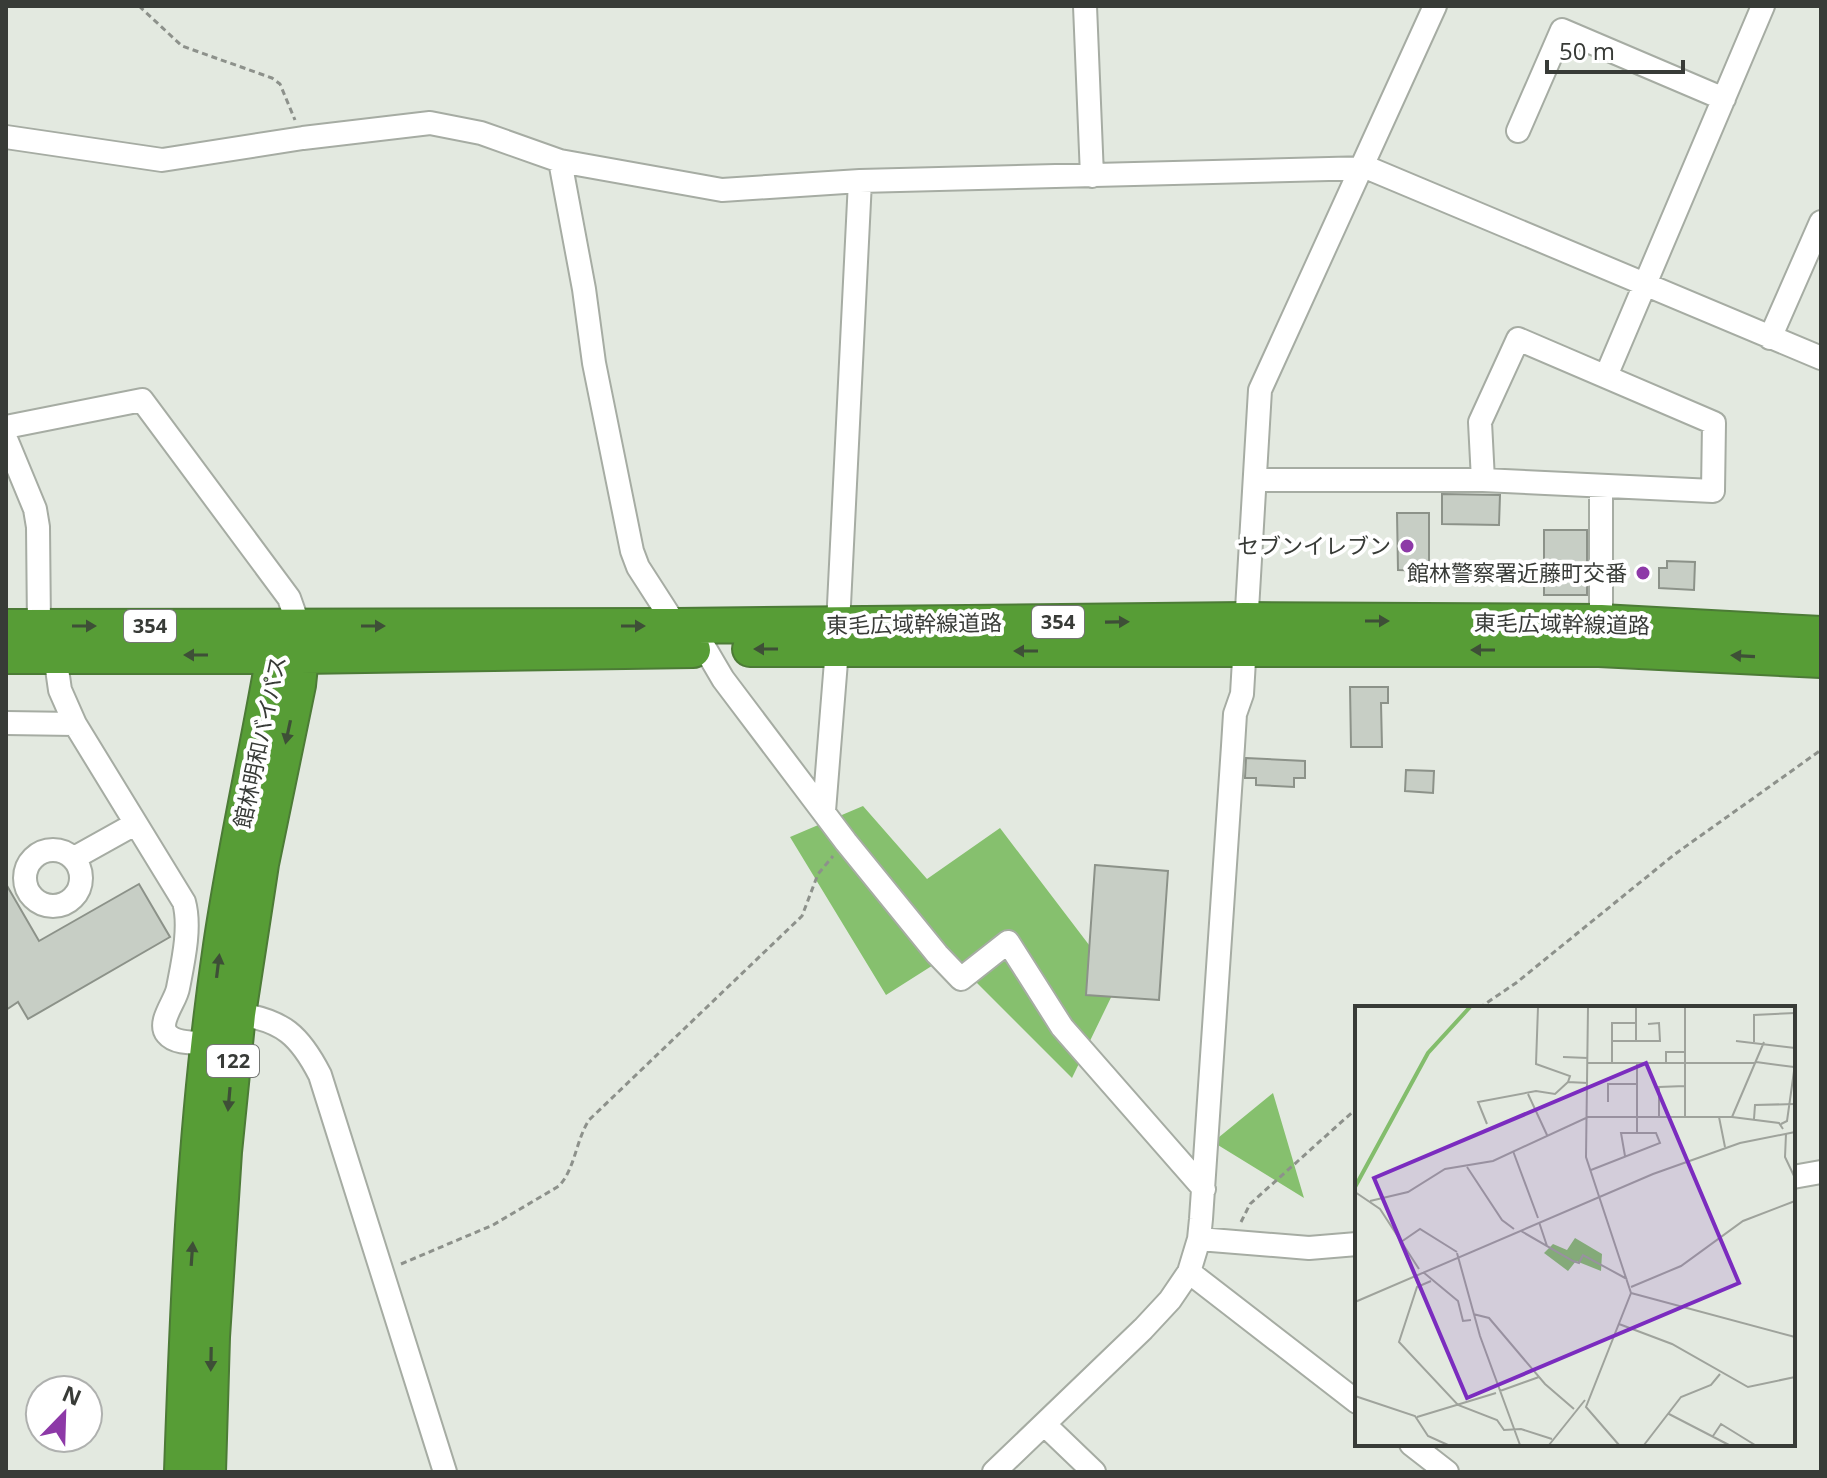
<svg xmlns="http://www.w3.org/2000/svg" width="1827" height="1478" font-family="'Open Sans','Noto Sans JP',sans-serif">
	<rect width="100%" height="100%" fill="#e3e9e0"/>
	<!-- forest -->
	<path fill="#86c06e" d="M863,806l64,73 73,-51 118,155 -46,95 -123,-123 -63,40 -96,-158z
		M1273,1093l31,105 -91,-56z"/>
	<!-- building -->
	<path fill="#c7cec5" stroke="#8c9289" stroke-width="2" d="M1442,494l58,1 -1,30 -57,-1z
		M1397,513h32v58l-31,-1z
		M1544,530h43v65h-43z
		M1667,561l28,1 -1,28 -35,-2v-20h8z
		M1350,687h38v16h-7l1,44h-31z
		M1246,758l59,3v17h-11v9l-38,-2v-7h-11z
		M1406,770l28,1 -1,22 -28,-2z
		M1095,865l73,6 -9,129 -73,-5z
		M6,884l33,57 100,-57 31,53 -142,82 -10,-17 -12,8z"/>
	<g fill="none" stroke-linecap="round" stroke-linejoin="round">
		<defs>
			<path id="minor" d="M1085,6l7,170
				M1518,131l44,-101 162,69
				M6,137l156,23 141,-22 127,-15 51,10 79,28 162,29 138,-9 508,-13 453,190
				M560,161l24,128 10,74 38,188 6,16 38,59
				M1770,338l51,-116
				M1606,376l157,-370
				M6,427l136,-27 147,198 6,17v11
				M6,439l29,70 3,18 1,99
				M1255,480h228l230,11 1,-68 -196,-84 -38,83 3,58
				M1601,622v-135
				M838,625l22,-444
				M706,650l17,29 123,163 91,112 24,25 47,-37 54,85 142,162
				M55,655l5,35 15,34 109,178c7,25 -1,60 -6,86 -2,13 -21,34 -11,46 9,11 30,8 42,9
				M6,723l69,1
				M824,811l13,-162
				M25 878a28 28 0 1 1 56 0a28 28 0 1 1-56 0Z
				M74,858l61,-34
				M238,1014c45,6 62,22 82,61l125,397
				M1793,1177l28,-5
				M1199,1239l110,9 48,-4
				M1189,1272l168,130
				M1044,1424l50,48
				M1411,1444l36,28
				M994,1472l149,-143 27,-29 19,-28 10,-33 2,-20 32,-473 2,-32 7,-20 18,-304 175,-384"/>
			<path id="highway" d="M6,627l670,-1 569,-6 356,2 220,12
				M750,649h849l222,11
				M6,656h295l392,-6
				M182,1472c6,-173 13,-348 38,-519 14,-100 37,-198 54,-298l11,-16
				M208,1472l4,-135 12,-185 14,-138 23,-150 37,-179 3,-29 -4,-22"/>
		</defs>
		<!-- minor casing -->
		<use href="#minor" stroke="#a6aca3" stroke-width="26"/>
		<!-- highway casing -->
		<use href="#highway" stroke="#4c7b36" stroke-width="38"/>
		<!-- path -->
		<path stroke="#8d918b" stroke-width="3" stroke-dasharray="6 4" stroke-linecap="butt" d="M139,6l43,40 90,32 8,6 15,36
			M1479,1008l37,-25 159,-129 146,-104
			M1241,1222l9,-18 107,-96
			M401,1264l92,-39 66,-39c16,-17 17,-46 30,-66l213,-204 16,-42 15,-18"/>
		<!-- minor -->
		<use href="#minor" stroke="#fff" stroke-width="22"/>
		<!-- highway -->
		<use href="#highway" stroke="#579d36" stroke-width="34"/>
	</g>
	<!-- one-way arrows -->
	<defs><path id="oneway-solid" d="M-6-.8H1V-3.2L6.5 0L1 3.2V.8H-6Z" transform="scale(2)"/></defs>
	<g fill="#3e4f37">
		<use href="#oneway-solid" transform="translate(1377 621)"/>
		<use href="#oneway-solid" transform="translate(1117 622) rotate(-1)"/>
		<use href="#oneway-solid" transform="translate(84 626)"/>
		<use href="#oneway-solid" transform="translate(373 626)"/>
		<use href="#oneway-solid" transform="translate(633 626)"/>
		<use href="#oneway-solid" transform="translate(766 649) rotate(180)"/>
		<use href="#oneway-solid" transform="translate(1483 650) rotate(180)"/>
		<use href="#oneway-solid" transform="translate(1026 651) rotate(180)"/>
		<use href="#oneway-solid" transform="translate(196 655) rotate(-180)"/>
		<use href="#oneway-solid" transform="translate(1743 656) rotate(-177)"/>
		<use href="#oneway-solid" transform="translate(288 732) rotate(102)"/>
		<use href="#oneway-solid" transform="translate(218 966) rotate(-83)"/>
		<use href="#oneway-solid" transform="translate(229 1099) rotate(95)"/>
		<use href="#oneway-solid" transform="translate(192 1254) rotate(-86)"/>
		<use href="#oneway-solid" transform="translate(211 1359) rotate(91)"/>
	</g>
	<!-- markers -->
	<g fill="#8d39a7" stroke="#fff" stroke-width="3">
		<circle cx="1407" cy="546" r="8"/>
		<circle cx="1643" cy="573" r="8"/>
	</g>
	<g text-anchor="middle" stroke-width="8" stroke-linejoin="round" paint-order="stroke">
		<!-- shield labels -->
		<g fill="#fff" stroke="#747673" stroke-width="2">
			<rect x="1032" y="606" width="52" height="32" rx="6"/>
			<rect x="124" y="610" width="52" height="32" rx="6"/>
			<rect x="207" y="1045" width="52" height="32" rx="6"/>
		</g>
		<g font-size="20" font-weight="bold" fill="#383b37">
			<text x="1058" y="629">354</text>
			<text x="150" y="633">354</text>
			<text x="233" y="1068">122</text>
		</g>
		<!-- poi labels -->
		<g font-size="22" fill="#383b37" stroke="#fff" text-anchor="end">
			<text x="1391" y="554">セブンイレブン</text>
			<text x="1627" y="581">館林警察署近藤町交番</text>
		</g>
		<!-- street labels -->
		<g font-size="22" fill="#383b37" stroke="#fff">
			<text transform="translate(914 624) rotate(-1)" y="8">東毛広域幹線道路</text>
			<text transform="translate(1562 624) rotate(1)" y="8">東毛広域幹線道路</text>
			<text transform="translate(260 742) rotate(-78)" y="8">館林明和バイパス</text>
		</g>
	</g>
	<!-- overview -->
	<g transform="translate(1355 1006)">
		<rect width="440" height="440" fill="#e3e9e0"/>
		<path d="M220,232l27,16 -1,17 -25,-10 -8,10 -24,-18 9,-9 14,6z" fill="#86c06e"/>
		<path fill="none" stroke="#83bd6c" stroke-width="4" d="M0,181l73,-134 42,-46"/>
		<path fill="none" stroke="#9fa39c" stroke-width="2" d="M183,1l-2,57 34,12 -2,6 20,1M233,1l-2,150 45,136 -45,114 33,38M281,1v34M257,35h48l-1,-18 -11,1M381,35l59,7M399,36v-27l41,-2M208,51l25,1M401,56l38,5M233,57h167M257,57v-40h24M282,57v70M311,57v-11h19M173,88l19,41M253,96v-18h29M330,110v-109M304,111v-30l26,-1M364,111l6,30M377,111l32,-75M399,113l1,-14 40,-1M132,118l-9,-22 58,-11 19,3 13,-12M426,118l6,-3 8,-57M431,128l-1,23 10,21M158,145l25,67M112,161l35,53 12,9M236,164l69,-27 -4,-10h-35l4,23M0,186l25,17 39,60M15,195l38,-9 37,-23 48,-8 95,-44h144l47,6 4,6M184,216l8,24M166,225l52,30 6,2 4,-8 44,24M46,236l19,-13 37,23M102,247l23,83 40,109M68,266l35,29 5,20 8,-1M76,275l-14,6 -18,55 59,63 39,15 7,10 17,-1 31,10M276,281l50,-21 62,-45 52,-20M276,287l164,44M0,296l298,-128 87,-31 55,-11M118,308l16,4 56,66 29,25M264,318l53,20 76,43 47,-10M145,385l39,-14M0,390l60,20 13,20 20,9M314,408l60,31M62,411l79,-24M358,430l8,-12 34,21M194,439l36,-45M289,439l37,-48 30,-12 9,-11"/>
		<path fill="#7b2cbf" fill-opacity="0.15" stroke="#7b2cbf" stroke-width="4" d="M291,57l93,220 -272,115 -93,-220z"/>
		<rect width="440" height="440" fill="none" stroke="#383b37" stroke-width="4"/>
	</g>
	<!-- border -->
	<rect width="1827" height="1478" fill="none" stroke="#383b37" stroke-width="16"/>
	<!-- north arrow -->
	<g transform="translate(64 1414) rotate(23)"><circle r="38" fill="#ffffff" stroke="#afb1af" stroke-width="2"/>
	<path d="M0-6L14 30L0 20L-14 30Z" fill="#8d39a7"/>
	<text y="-12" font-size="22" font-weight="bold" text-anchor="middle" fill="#383b37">N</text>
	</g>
	<!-- scale -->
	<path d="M1547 60v12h136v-12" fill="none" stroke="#383b37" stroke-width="4"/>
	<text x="1559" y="60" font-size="24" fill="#383b37" stroke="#ffffff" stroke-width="6" paint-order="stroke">50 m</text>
</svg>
